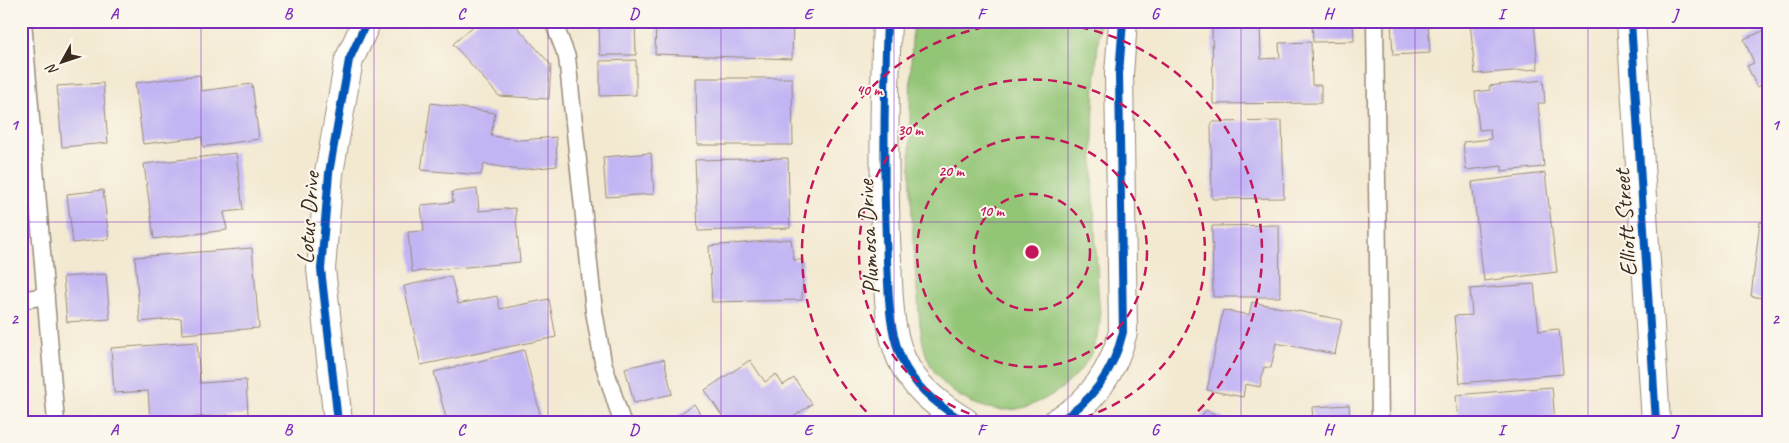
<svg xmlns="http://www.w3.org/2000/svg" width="1789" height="443" font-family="Caveat,sans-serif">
	<rect width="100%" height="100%" fill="#fbf7ec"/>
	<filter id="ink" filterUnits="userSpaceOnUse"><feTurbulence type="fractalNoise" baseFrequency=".02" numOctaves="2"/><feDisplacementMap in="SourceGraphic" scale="10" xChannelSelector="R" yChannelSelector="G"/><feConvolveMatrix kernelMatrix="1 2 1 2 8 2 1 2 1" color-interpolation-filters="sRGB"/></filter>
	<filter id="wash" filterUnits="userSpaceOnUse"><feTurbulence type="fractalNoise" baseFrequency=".0096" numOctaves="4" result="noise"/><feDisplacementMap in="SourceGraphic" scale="20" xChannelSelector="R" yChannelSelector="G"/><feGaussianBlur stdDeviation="1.12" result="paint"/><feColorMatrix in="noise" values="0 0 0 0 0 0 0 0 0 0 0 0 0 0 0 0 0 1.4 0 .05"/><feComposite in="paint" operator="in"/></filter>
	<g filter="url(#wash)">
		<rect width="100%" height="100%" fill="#f3e9d1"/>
		<!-- green -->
		<path fill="#93c576" stroke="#67784a" d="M913,21h187c-6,62 -9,124 -6,186 1,27 3,55 4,83 1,14 4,31 0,44 -8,34 -35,59 -67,71 -36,15 -84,-6 -101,-41 -11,-22 -10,-49 -13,-74 -8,-87 -9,-181 -4,-269z"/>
		<g id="blocks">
			<!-- building -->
			<path fill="#c2b5f3" d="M479,21h33l39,44 -2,34 -50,-3 -46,-52z
				M599,21h36l1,34h-36z
				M656,21h130v2h7l-1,36 -137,-5z
				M1212,21h48l1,38 19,-1 -1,-15 32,-1 1,43h9v18l-108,1z
				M1312,21h41l1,20 -41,1z
				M1391,21h37l2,32 -37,2z
				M1470,21h64l4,48 -63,5z
				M1768,29v65l-4,-10 -7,3 -10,-21 7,-3 -10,-24z
				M636,60v35l-36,1v-35z
				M200,75l1,16 51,-7 7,55 -56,8 -1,-10 -59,7 -8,-61z
				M696,78h96l1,67h-96z
				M1543,80l2,23h-7l6,64 -42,4v-5l-36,4 -3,-28 28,-3 -1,-10 -11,1 -4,-38 15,-2 -1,-4z
				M103,83l5,60 -46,4 -5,-61z
				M431,103l64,10 -4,23 31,4 34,-3 1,29 -38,4 -35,-6 -3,11 -60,-5z
				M1282,121l2,77 -72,1 -1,-77z
				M236,153l7,57 -19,2 3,18 -73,9 -10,-75z
				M651,153l3,41 -48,3 -3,-40z
				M788,158l2,70 -92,3 -3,-71z
				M1545,173l12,99 -73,9 -12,-99z
				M477,189l2,22 36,-3 5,54 -108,10 -4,-40 16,-1 -3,-26 32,-3 -1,-10z
				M103,190l6,49 -36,4 -6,-49z
				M1760,222l8,2v75l-17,-3z
				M1279,225l1,72h-67l-1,-71z
				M791,239l3,21h9l-1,40 -90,2 -3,-56z
				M252,248l7,80 -77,6 -1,-16 -41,4 -5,-65z
				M106,274l4,45 -43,3 -4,-45z
				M451,276l7,28 39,-8 3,13 49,-10 7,38 -135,28 -17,-79z
				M1534,284l5,47 20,-2 4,45 -103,9 -6,-67 18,-1 -2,-26z
				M1252,302l90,18 -7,34 -59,-11 -5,25 -7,-1 -4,20 -15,-3 -2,13 -36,-7 16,-80 26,5z
				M197,342l3,41 46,-3 2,34 -98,6 -2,-29 -34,2 -3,-45z
				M524,350l18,72h-95l-13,-50z
				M664,359l8,35 -38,9 -9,-35z
				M750,360l15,22 11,-8 7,11 11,-7 18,26 -26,18h-60l-21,-32z
				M1552,387l3,35h-97l-2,-27z
				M694,404l7,11 -4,3 3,4h-23l-3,-4z
				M1349,405l1,17h-37l-1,-15z
				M1206,410l25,12h-34z"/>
		</g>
	</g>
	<g filter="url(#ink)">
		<use href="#blocks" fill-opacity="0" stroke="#978a78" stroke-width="1"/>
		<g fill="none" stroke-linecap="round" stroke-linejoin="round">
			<defs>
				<path id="lane" d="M23,21l33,401
					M553,21l14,36 27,254 9,51 19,60
					M1375,21l5,401
					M21,300l25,-4"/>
				<path id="street" d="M887,21c-3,80 -4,160 0,240 2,36 1,75 19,107 14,24 36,40 59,54
					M1631,21l25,401
					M338,422l-17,-153 8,-96 20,-113 18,-39
					M1057,422c34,-18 57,-52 66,-90l-4,-258 4,-53"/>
			</defs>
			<!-- lane casing -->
			<use href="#lane" stroke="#978a78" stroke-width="19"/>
			<!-- street casing -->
			<use href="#street" stroke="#978a78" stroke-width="30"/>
			<!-- lane -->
			<use href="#lane" stroke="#fff" stroke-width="16"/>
			<!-- street -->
			<use href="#street" stroke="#fff" stroke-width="28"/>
			<defs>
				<path id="cycleway" d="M887,21c-3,80 -4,160 0,240 2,36 1,75 19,107 14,24 36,40 59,54
					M1631,21l25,401
					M338,422l-17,-153 8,-96 20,-113 18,-39
					M1057,422c34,-18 57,-52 66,-90l-4,-258 4,-53"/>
			</defs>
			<!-- cycleway casing -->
			<use href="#cycleway" stroke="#fbf7ec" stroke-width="11"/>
			<!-- cycleway -->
			<use href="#cycleway" stroke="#0057b8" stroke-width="8"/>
		</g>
	</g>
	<!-- grid -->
	<path fill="none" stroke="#7b2cbf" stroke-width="1" stroke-opacity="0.55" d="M201,21v401M374,21v401M548,21v401M721,21v401M894,21v401M1068,21v401M1241,21v401M1415,21v401M1588,21v401M21,222h1747"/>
	<!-- distance rings -->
	<g fill="none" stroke="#c2185b" stroke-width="2.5" stroke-dasharray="9 6">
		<circle cx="1032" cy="252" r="58"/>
		<circle cx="1032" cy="252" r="115"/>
		<path d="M998 422A173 173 0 1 1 1066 422"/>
		<path d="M877 422A230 230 0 1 1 1187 422"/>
	</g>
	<g text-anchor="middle" stroke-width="4" stroke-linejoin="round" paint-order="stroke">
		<!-- street labels -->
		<g font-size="24" fill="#3b2a1e" stroke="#fbf7ec">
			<text transform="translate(308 218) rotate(-86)" y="8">Lotus Drive</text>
			<text transform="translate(1625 223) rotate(-94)" y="8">Elliott Street</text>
			<text transform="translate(868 237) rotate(-93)" y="8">Plumosa Drive</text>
		</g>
	</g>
	<circle cx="1032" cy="252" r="8" fill="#c2185b" stroke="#fbf7ec" stroke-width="2.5"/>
	<g font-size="15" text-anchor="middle" font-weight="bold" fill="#c2185b" stroke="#fbf7ec" stroke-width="4" stroke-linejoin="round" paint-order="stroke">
		<text x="869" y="95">40 m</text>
		<text x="910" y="135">30 m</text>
		<text x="951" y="176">20 m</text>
		<text x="991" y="216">10 m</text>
	</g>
	<!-- margin -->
	<rect width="1789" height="443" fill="none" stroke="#fbf7ec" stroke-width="55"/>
	<!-- north arrow -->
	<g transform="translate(62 62) rotate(230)" stroke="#fbf7ec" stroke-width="4" paint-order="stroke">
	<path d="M0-4L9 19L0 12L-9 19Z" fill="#3b2a1e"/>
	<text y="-8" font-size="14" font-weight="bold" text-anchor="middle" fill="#3b2a1e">N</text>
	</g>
	<rect x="28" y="28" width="1734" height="388" fill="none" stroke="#7b2cbf" stroke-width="2"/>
	<g font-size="16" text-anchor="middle" font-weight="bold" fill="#7b2cbf">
		<text x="114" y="19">A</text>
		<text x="288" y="19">B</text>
		<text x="461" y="19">C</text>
		<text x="634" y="19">D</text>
		<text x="808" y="19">E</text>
		<text x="981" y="19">F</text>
		<text x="1155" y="19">G</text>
		<text x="1328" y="19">H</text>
		<text x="1501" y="19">I</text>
		<text x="1675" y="19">J</text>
		<text x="14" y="130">1</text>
		<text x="1775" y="130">1</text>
		<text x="14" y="324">2</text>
		<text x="1775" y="324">2</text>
		<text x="114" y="435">A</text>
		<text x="288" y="435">B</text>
		<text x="461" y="435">C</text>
		<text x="634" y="435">D</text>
		<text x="808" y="435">E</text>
		<text x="981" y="435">F</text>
		<text x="1155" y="435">G</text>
		<text x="1328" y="435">H</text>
		<text x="1501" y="435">I</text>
		<text x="1675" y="435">J</text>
	</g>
</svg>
